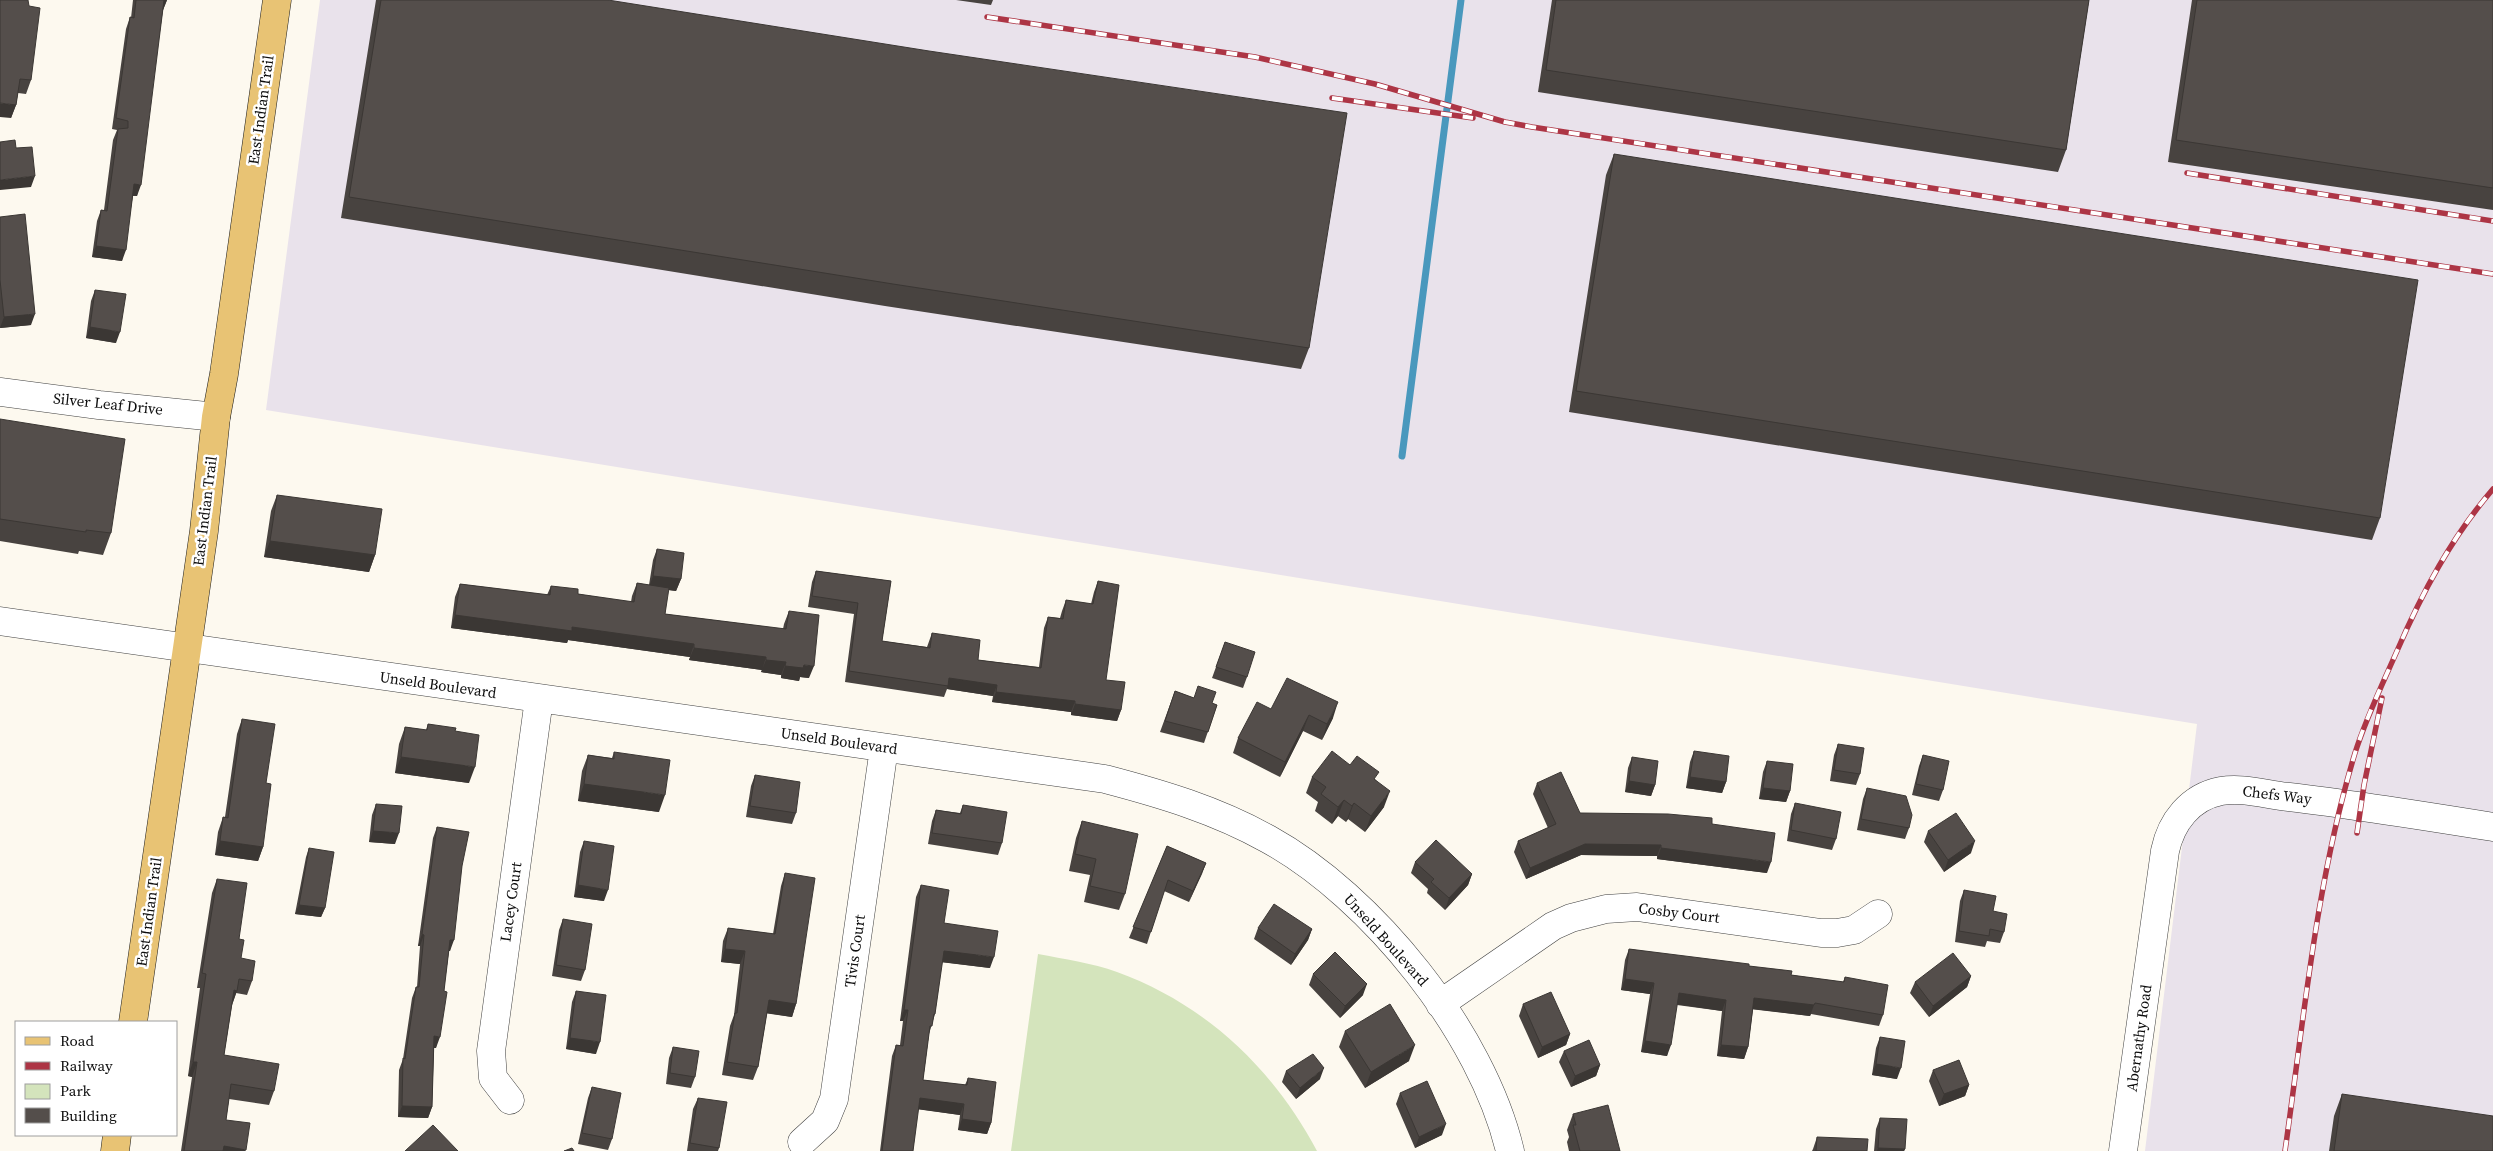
<svg xmlns="http://www.w3.org/2000/svg" width="2493" height="1151" font-family="'Source Serif 4',serif">
	<rect width="100%" height="100%" fill="#fdf9ef"/>
	<!-- industrial -->
	<path fill="#e9e2eb" d="M320,0h2173v1151h-348l52,-427 -1931,-314z"/>
	<!-- green -->
	<path fill="#d4e4bc" d="M1038,954c26,5 54,9 79,18 88,32 156,96 200,179h-306z"/>
	<g fill="none" stroke-linecap="round" stroke-linejoin="round">
		<!-- stream -->
		<path stroke="#4998bd" stroke-width="7" d="M1402,456l59,-456"/>
		<defs>
			<path id="minor" d="M0,392l99,13 117,12
				M0,621l1105,158c57,15 111,31 163,60 105,58 214,194 242,312
				M1440,1004l113,-78 18,-8 35,-9 31,-2 184,26h16l17,-3 24,-16
				M510,1100l-17,-22 -2,-27 48,-352
				M802,1142l23,-21 9,-22 50,-351
				M2123,1151l42,-300c6,-29 25,-54 56,-60 22,-4 46,4 68,6 68,8 136,19 204,30"/>
			<path id="major" d="M133,1022l71,-491 12,-114 8,-43 53,-374
				M115,1151l2,-16"/>
		</defs>
		<!-- minor casing -->
		<use href="#minor" stroke="#404040" stroke-width="29"/>
		<!-- major casing -->
		<use href="#major" stroke="#1e1e1e" stroke-width="29"/>
		<!-- minor -->
		<use href="#minor" stroke="#fff" stroke-width="28"/>
		<!-- major -->
		<use href="#major" stroke="#e8c374" stroke-width="28"/>
		<defs>
			<path id="rail" d="M987,17l268,40 120,27 130,38 27,5 961,147
				M1332,98l141,20
				M2187,173l306,48
				M2357,833l7,-48 18,-87
				M2285,1151c19,-133 31,-269 70,-398 11,-35 27,-68 42,-102 25,-58 54,-113 96,-162"/>
		</defs>
		<!-- rail casing -->
		<use href="#rail" stroke="#ad3545" stroke-width="5.5"/>
		<!-- rail -->
		<use href="#rail" stroke="#fff" stroke-width="4" stroke-dasharray="11" stroke-linecap="butt"/>
	</g>
	<!-- wall -->
	<path fill="#484340" d="M0,0l31,80 -5,14 -8,-1 -2,12 -5,13z
		M133,0h34l-4,10 -26,186h-4l-11,65 -30,-4 5,-36 4,-11h3l9,-70 4,-10 -5,-1 14,-100 4,-12 1,1z
		M376,0h232l701,348 -8,21 -416,-63 -544,-88z
		M956,0h37l-2,5z
		M1552,0h537l-23,150 -8,22 -520,-80z
		M2192,0h301v210l-325,-48z
		M1614,154l766,364 -8,22 -803,-128 37,-237z
		M0,217l31,108 -31,3z
		M95,290l21,53 -30,-5 5,-37z
		M0,419l111,114 -8,22 -24,-4 -1,3 -78,-13z
		M277,495l98,60 -6,17 -105,-15 7,-46z
		M657,549l24,30 -5,12 -8,-1 -3,24 118,15 1,-5 5,-13 20,67 -9,-1 -1,4 -18,-3v-3l-20,-3 1,-2 -73,-10 1,-3 -122,-17 -1,3 -116,-15 4,-31 5,-13 87,11 4,-9 27,8 53,8 1,-6 5,-13 12,2 4,-25z
		M816,571l75,10 -9,60 45,6 5,-14 46,27 61,7 5,-39 4,-11 12,1 2,-7 4,-11 25,4 3,-12 4,-11 8,99 15,30 -4,11 -46,-6v-3l-79,-10 1,-6 -46,-7 -3,8 -99,-15 9,-68 -46,-7 4,-25z
		M1225,642l22,35 -4,11 -31,-10z
		M1175,691l19,7 23,7 -13,38 -44,-11z
		M1271,709l62,9 -11,22 -19,-9 -23,46 -47,-24 5,-15z
		M242,719l21,128 -5,14 -43,-6 3,-23 5,-15h2l12,-83z
		M428,724l27,7 14,52 -74,-10 4,-29 6,-17 21,3z
		M1838,744l22,30 -4,11 -26,-4 4,-26z
		M1694,751l32,31 -4,11 -36,-5 4,-26z
		M614,752l45,60 -81,-11 4,-30 6,-16 24,3z
		M1923,755l20,35 -4,11 -27,-6 7,-29z
		M1632,757l23,28 -4,11 -26,-4 3,-24z
		M1767,761l23,30 -4,11 -27,-3 4,-27z
		M1350,765l26,15 8,27 -19,25 -17,-13 -2,3 -8,-6 -6,8 -17,-13 3,-9 -12,-9 6,-16z
		M755,775l41,38 -4,11 -46,-7 5,-31z
		M1537,783l43,30 132,11 55,49 -110,-14v-3l-76,-1 -55,24 -12,-27 4,-11 30,-13 -15,-34z
		M1867,788l42,40 -4,11 -48,-9 6,-31z
		M1795,803l41,36 -4,11 -45,-9 4,-27z
		M376,804l19,40 -26,-2 3,-27z
		M963,805l39,38 -4,12 -70,-11 4,-23 4,-11 24,3z
		M1082,821l43,73 -6,16 -35,-8 6,-27 -21,-4 7,-33z
		M437,827l25,39 -12,85h-1l-13,97h-2l-2,59 -4,11 -30,-1 1,-47 4,-11 9,-61 4,-11h1l3,-41h-2l15,-108z
		M1928,831l43,22 -27,19 -20,-30z
		M584,841l20,60 -30,-4 6,-45z
		M1167,846l39,17 -17,39 -25,-11 -17,53 -18,-6z
		M309,848l16,60 -4,9 -26,-3 11,-57z
		M1415,862l57,12 -4,11 -23,25 -18,-17 1,-4 -17,-16z
		M785,873l11,131 -4,13 -25,-4 -9,54 -5,13 -31,-5 8,-49 4,-11 6,-51 -19,-2 2,-21 5,-13 45,6 8,-48z
		M217,879l22,60 2,19 11,23 -5,14 -11,-2 -4,12 -8,50 50,36 -5,14 -40,-6 -3,21 19,31h-64l11,-74 -4,-1 12,-88h-3l15,-95z
		M921,885l23,38 46,45 -48,-6 -7,52 -6,20 -6,46 42,5 3,-7 23,45 -4,11 -29,-4 2,-15 -42,-6 -5,42h-33l12,-95 4,-11h4l3,-24h-3l16,-124z
		M1964,890l29,21 11,21 -4,11 -13,-2 -2,6 -30,-5 5,-41z
		M563,919l22,51 -4,11 -29,-5 7,-46z
		M1258,928l54,1 -4,11 -17,25 -37,-26z
		M1629,949l120,17 42,9 52,7 2,-5 38,38 -4,11 -68,-12 -1,2 -57,-7 -5,38 -4,12 -27,-3 5,-45 -45,-6 -10,51 -26,-4 9,-58 -29,-4 4,-30z
		M1313,974l50,21 -23,23 -31,-33z
		M1971,976l-4,11 -38,30 -19,-24 5,-11z
		M576,991l20,63 -30,-5 6,-47z
		M1523,1004l47,30 -4,11 -28,13 -19,-42z
		M1345,1031l64,30 -44,27 -26,-41z
		M1880,1037l17,42 -25,-4 4,-27z
		M673,1047l22,30 -4,11 -25,-4 3,-26z
		M1564,1051l36,14 -4,11 -25,11 -12,-25z
		M1933,1070l36,15 -4,11 -26,10 -10,-25z
		M1286,1071l34,8 -24,20 -14,-17z
		M592,1087l20,52 -4,11 -30,-6 10,-46z
		M1400,1093l42,42 -27,13 -19,-44z
		M2342,1094l151,57h-164l5,-35z
		M698,1098l21,50 -1,3h-31l6,-42z
		M1573,1114l47,37h-51l-2,-9 2,-5 -2,-7z
		M1880,1118l25,31 -1,2h-30l2,-22z
		M1817,1137l50,14h-55l1,-2z"/>
	<!-- shaded-wall -->
	<path fill="#3b3734" d="M163,0h4l-4,10 -3,-1z
		M0,103l16,2 -5,13 -11,-1z
		M35,176l-4,11 -31,3v-10z
		M134,184l7,1 -4,11 -7,-1z
		M96,246l30,4 -4,11 -30,-4z
		M35,314l-4,11 -31,3 4,-11z
		M90,327l30,5 -4,11 -30,-5z
		M270,541l105,14 -6,17 -105,-15z
		M653,576l28,3 -5,12 -27,-4z
		M455,615l117,12 122,17 -4,13 -122,-17 -1,3 -116,-15z
		M694,648l72,9 -4,13 -73,-10z
		M766,660l20,2 -5,13 -20,-3z
		M804,665l10,1 -5,12 -9,-1 -1,4 -18,-3 4,-12z
		M949,678l48,7 -4,11 -46,-7z
		M996,692l79,9 -4,11 -79,-10z
		M1338,702l-5,16 -11,22 5,-16z
		M1075,704l46,6 -4,11 -46,-6z
		M1309,715l-6,16 -23,46 5,-15z
		M401,757l74,10 -6,16 -74,-10z
		M1690,777l36,5 -4,11 -36,-5z
		M1629,781l26,4 -4,11 -26,-4z
		M584,784l81,11 -6,17 -81,-11z
		M1763,788l27,3 -4,11 -27,-3z
		M1390,791l-6,16 -19,25 6,-16z
		M1344,800l-6,16 -6,8 6,-17z
		M1354,803l-6,16 -2,3 6,-16z
		M373,831l26,2 -4,11 -26,-2z
		M220,841l43,6 -5,14 -43,-6z
		M1975,841l-4,12 -27,19 4,-12z
		M1585,844l76,1 -4,11 -76,-1 -55,24 4,-11z
		M1661,848l110,14 -4,11 -110,-14z
		M1206,863l-4,11 -13,28 4,-11z
		M1472,874l-4,11 -23,25 4,-12z
		M578,885l30,5 -4,11 -30,-4z
		M299,905l26,3 -4,9 -26,-3z
		M1312,929l-4,11 -17,25 4,-11z
		M422,934l2,1 -4,11h-2z
		M450,940h4l-4,11h-4z
		M725,949l20,2 -5,13 -19,-2z
		M944,951l50,6 -4,11 -50,-6z
		M1971,976l-4,11 -38,30 4,-11z
		M1625,979l29,4 -4,11 -29,-4z
		M1367,984l-4,11 -23,23 5,-12z
		M234,990l3,1 -5,14z
		M1679,993l47,7 -4,11 -47,-7z
		M1754,998l60,7 -4,11 -60,-7z
		M769,1000l27,4 -4,13 -28,-4z
		M904,1010h4l-5,11h-3z
		M1570,1034l-4,11 -28,13 4,-11z
		M434,1036l6,1 -4,11h-6z
		M570,1038l30,4 -4,12 -30,-5z
		M1645,1041l26,4 -4,11 -26,-4z
		M1415,1045l-6,16 -44,27 6,-16z
		M1721,1045l27,2 -4,12 -27,-3z
		M193,1062h4l-5,15 -4,-1z
		M1876,1064l25,4 -4,11 -25,-4z
		M1600,1065l-4,11 -25,11 4,-11z
		M1324,1068l-4,11 -24,20 4,-11z
		M1969,1085l-4,11 -26,10 5,-12z
		M920,1098l44,6 -4,11 -44,-6z
		M402,1106l30,1 -4,11 -30,-1z
		M962,1119l29,4 -4,11 -29,-4z
		M1446,1124l-4,11 -27,13 4,-11z
		M224,1146l22,4 -1,1h-23z
		M1878,1148l27,1 -1,2h-27z"/>
	<!-- building -->
	<path fill="#544e4b" stroke="#3b3734" d="M0,0h28l1,6 11,2 -9,72 -11,-1 -4,26 -16,-2z
		M136,0h28l-23,185 -7,-1 -8,66 -30,-4 5,-36 6,1 11,-82 10,-1v-7l-12,-3 14,-101 4,1z
		M381,0h227l321,51 418,62 -38,235 -416,-64 -544,-87z
		M1556,0h533l-23,150 -520,-80z
		M2197,0h296v188l-317,-48z
		M15,140l1,8 16,-1 3,29 -35,4v-38z
		M1614,154l804,126 -38,238 -804,-127z
		M25,214l10,100 -31,3 -4,-37v-63z
		M95,290l31,4 -6,38 -30,-5z
		M0,419l125,20 -14,94 -25,-3v2l-86,-13z
		M277,495l105,14 -7,46 -105,-14z
		M657,549l27,4 -3,26 -28,-3z
		M816,571l75,10 -9,60 48,7 2,-15 48,7 -2,20 63,8 7,-51 15,2 3,-19 27,4 5,-23 21,4 -13,95 19,2 -4,28 -46,-6v-3l-79,-9 1,-7 -48,-7 -1,8 -99,-15 9,-68 -46,-7z
		M637,583l32,5 -4,26 121,15 3,-18 30,4 -5,51 -10,-1 -1,3 -18,-2 1,-4 -20,-2v-3l-72,-9v-4l-122,-17v4l-117,-16 5,-31 90,11 1,-9 27,3v5l56,8z
		M1225,642l30,10 -8,25 -31,-10z
		M1287,678l51,24 -11,22 -18,-9 -24,47 -47,-24 19,-36 14,7z
		M1198,686l18,6 -4,11 5,2 -9,27 -43,-11 10,-30 19,7z
		M242,719l33,5 -9,59 5,1 -8,63 -43,-6 3,-24 5,1z
		M428,724l28,4 -1,3 24,4 -4,32 -74,-10 4,-30 22,3z
		M1838,744l26,4 -4,26 -26,-4z
		M1332,751l18,14 7,-9 22,16 -5,7 16,12 -19,25 -17,-13 -2,3 -8,-6 -6,7 -17,-13 5,-7 -14,-10z
		M1694,751l35,5 -3,26 -36,-5z
		M614,752l56,8 -5,35 -81,-11 4,-29 26,4z
		M1923,755l26,6 -6,29 -27,-6z
		M1632,757l26,4 -3,24 -26,-4z
		M1767,761l26,3 -3,27 -27,-3z
		M1561,772l19,41 88,1 44,4v6l63,9 -4,29 -110,-14v-3l-76,-1 -55,24 -12,-27 38,-17 -19,-41z
		M755,775l45,7 -4,31 -46,-7z
		M1867,788l39,8 6,19 -3,13 -48,-9z
		M1795,803l46,9 -5,27 -45,-9z
		M376,804l26,2 -3,27 -26,-2z
		M963,805l44,7 -5,31 -70,-10 4,-23 25,4z
		M1956,813l19,28 -27,19 -20,-29z
		M1082,821l56,13 -13,60 -35,-8 6,-27 -21,-5z
		M437,827l32,5 -7,34 -8,74h-4l-6,51 3,1 -7,45 -6,-1 -2,71 -30,-1 1,-48 2,1 11,-72h3l5,-52 -2,-1z
		M1436,840l36,34 -23,24 -18,-16 3,-3 -19,-17z
		M584,841l30,5 -6,44 -30,-5z
		M1167,846l39,17 -13,28 -25,-11 -17,52 -18,-5z
		M309,848l25,4 -9,56 -26,-3z
		M785,873l30,5 -19,126 -27,-4 -11,67 -31,-5 8,-49h2l8,-62 -20,-2 3,-21 47,6z
		M217,879l30,4 -8,56 5,1 -3,18 14,3 -3,20 -13,-2 -2,12 -3,-1 -10,65 55,9 -5,27 -43,-7 -5,36 24,3 -4,27 -22,-4 -1,5h-39l13,-89h-4l13,-88 -4,-1z
		M921,885l28,5 -5,33 54,8 -4,26 -50,-6 -9,63h-1l-2,12h-2l-7,54 44,5 1,-7 28,4 -5,41 -29,-4 2,-15 -44,-6 -7,53h-31l14,-106 7,1 5,-36h-4z
		M1964,890l32,6 -3,15 14,3 -3,18 -14,-3 -1,7 -30,-5z
		M1274,904l38,25 -17,25 -37,-26z
		M563,919l29,5 -7,46 -29,-5z
		M1629,949l120,15v2l43,5 -1,4 53,7 1,-5 43,8 -5,30 -68,-12 -1,2 -60,-7 -6,49 -27,-2 5,-45 -47,-7 -8,52 -26,-4 9,-58 -29,-4z
		M1335,952l32,32 -22,22 -32,-32z
		M1953,953l18,23 -38,30 -18,-24z
		M576,991l30,4 -6,47 -30,-4z
		M1551,992l19,42 -28,13 -19,-43z
		M1390,1004l25,41 -44,27 -26,-41z
		M1880,1037l25,4 -4,27 -25,-4z
		M1589,1040l11,25 -25,11 -11,-25z
		M673,1047l26,4 -4,26 -25,-4z
		M1313,1054l11,14 -24,20 -14,-17z
		M1959,1060l10,25 -25,9 -11,-24z
		M1427,1081l19,43 -27,13 -19,-44z
		M592,1087l29,6 -9,46 -30,-6z
		M2342,1094l151,22v35h-159z
		M698,1098l29,4 -8,46 -29,-5z
		M1608,1105l12,46h-40l-7,-26h3l-3,-11z
		M1880,1118l27,1 -2,30 -27,-1z
		M433,1125l25,26h-53z
		M1817,1137l51,2 -1,12h-51z
		M572,1148l2,3h-10z"/>
	<g text-anchor="middle" stroke-width="5" stroke-linejoin="round" paint-order="stroke">
		<!-- street labels -->
		<g font-size="15" fill="#0d0d0d" stroke="#fff">
			<text transform="translate(261 110) rotate(-82)" y="5">East Indian Trail</text>
			<text transform="translate(108 404) rotate(6)" y="5">Silver Leaf Drive</text>
			<text transform="translate(205 511) rotate(-83)" y="5">East Indian Trail</text>
			<text transform="translate(438 685) rotate(8)" y="5">Unseld Boulevard</text>
			<text transform="translate(839 741) rotate(8)" y="5">Unseld Boulevard</text>
			<text transform="translate(2277 795) rotate(7)" y="5">Chefs Way</text>
			<text transform="translate(511 902) rotate(-82)" y="5">Lacey Court</text>
			<text transform="translate(149 912) rotate(-82)" y="5">East Indian Trail</text>
			<text transform="translate(1679 913) rotate(7)" y="5">Cosby Court</text>
			<text transform="translate(1386 940) rotate(48)" y="5">Unseld Boulevard</text>
			<text transform="translate(855 951) rotate(-82)" y="5">Tivis Court</text>
			<text transform="translate(2139 1038) rotate(-82)" y="5">Abernathy Road</text>
		</g>
	</g>
	<!-- legend -->
	<rect x="15" y="1021" width="162" height="115" fill="#ffffff" stroke="#9e9e9e"/>
	<rect x="25" y="1037" width="25" height="8" fill="#e8c374" stroke="#9e9e9e"/>
	<text x="60" y="1046" font-size="15" fill="#0d0d0d">Road</text>
	<rect x="25" y="1062" width="25" height="8" fill="#ad3545" stroke="#9e9e9e"/>
	<text x="60" y="1071" font-size="15" fill="#0d0d0d">Railway</text>
	<rect x="25" y="1084" width="25" height="15" fill="#d4e4bc" stroke="#9e9e9e"/>
	<text x="60" y="1096" font-size="15" fill="#0d0d0d">Park</text>
	<rect x="25" y="1108" width="25" height="15" fill="#544e4b" stroke="#9e9e9e"/>
	<text x="60" y="1121" font-size="15" fill="#0d0d0d">Building</text>
</svg>
